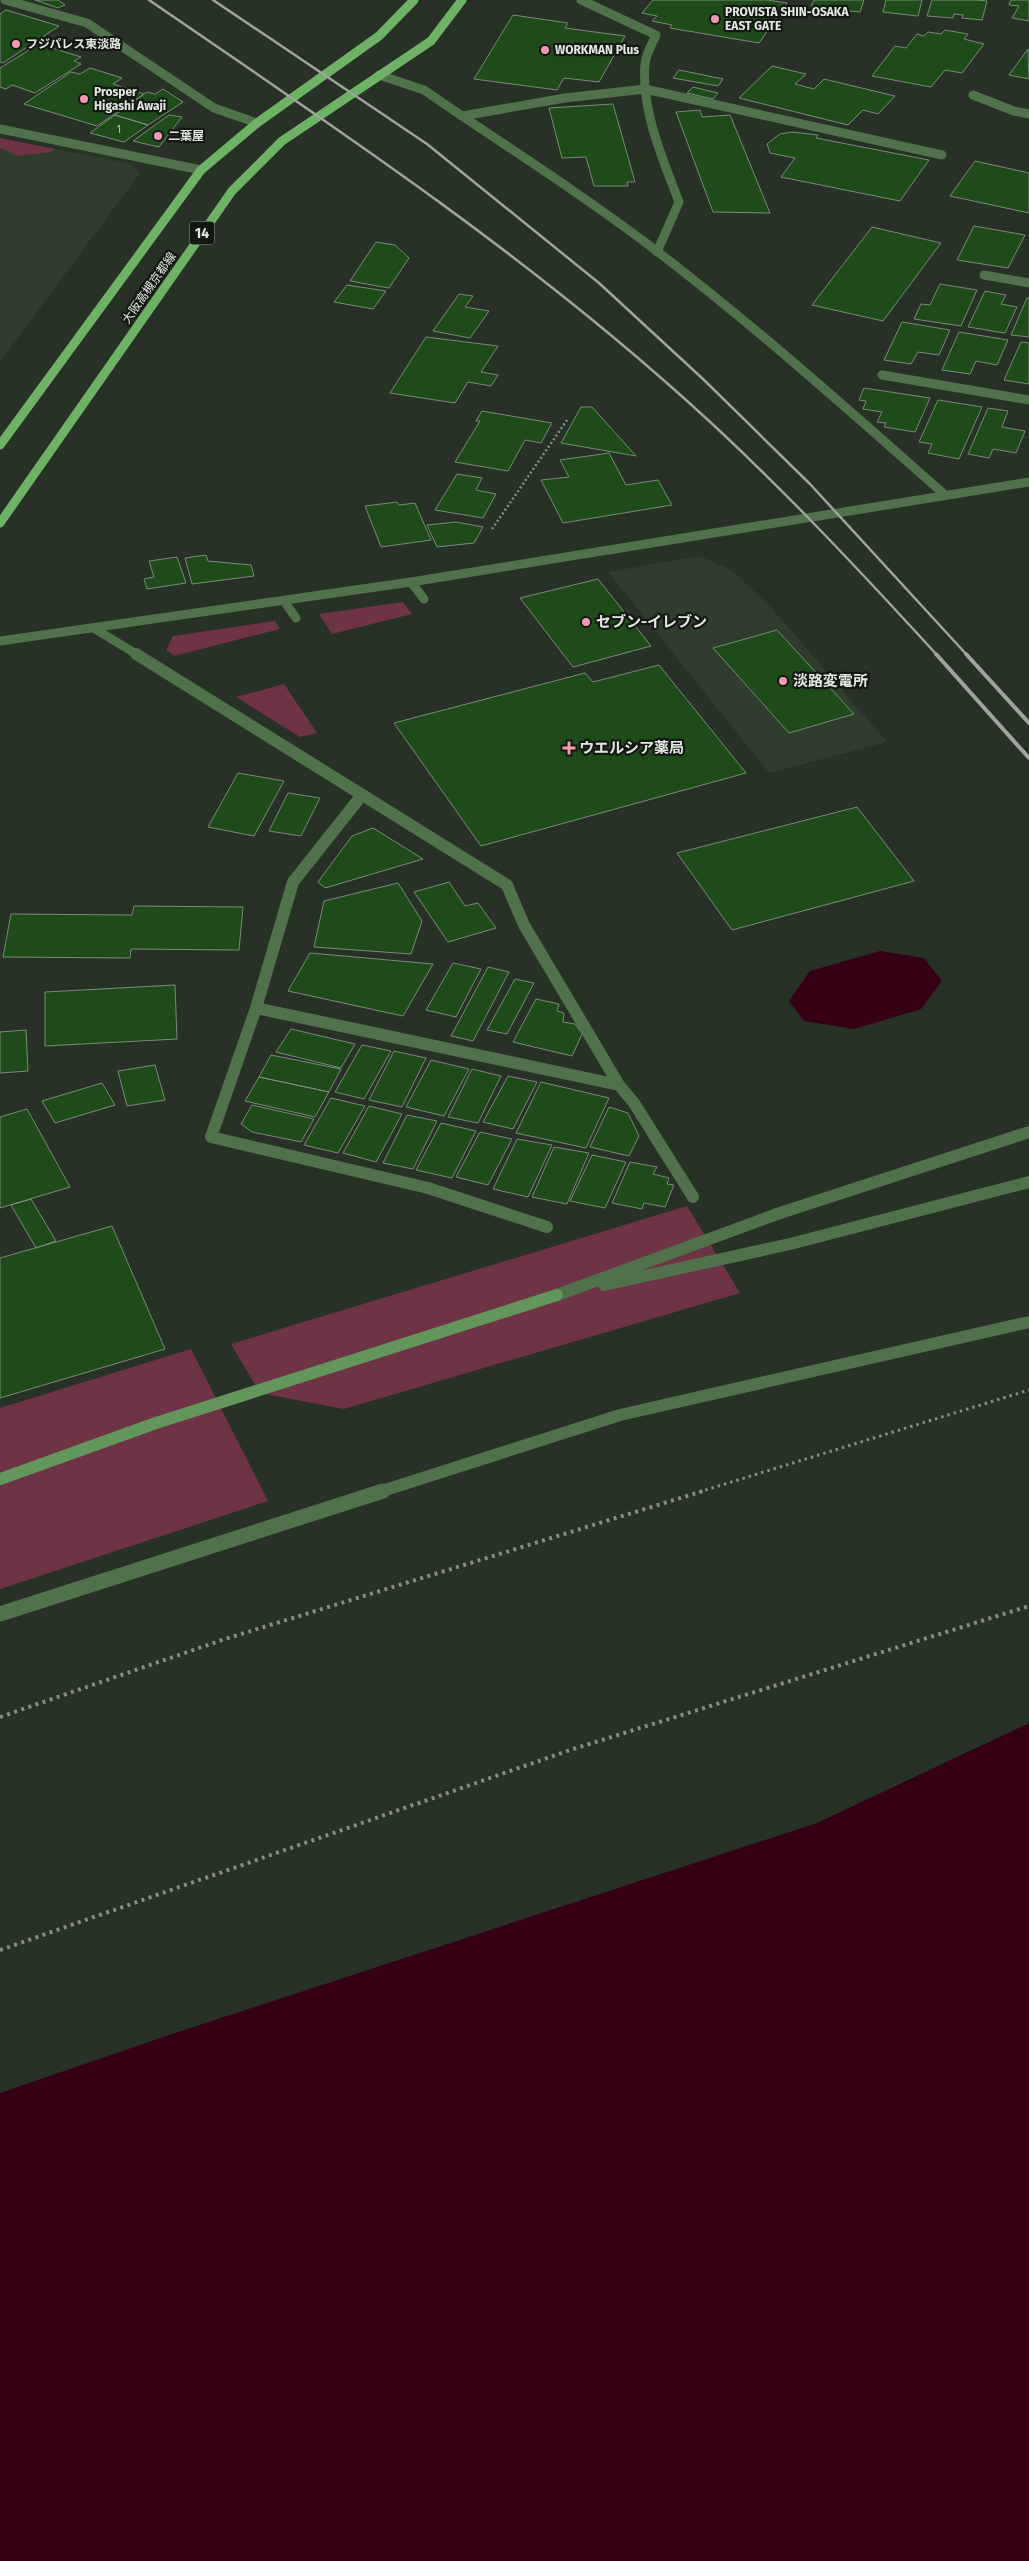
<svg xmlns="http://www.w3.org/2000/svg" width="1029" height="2561" font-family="'Fira Sans','Noto Sans JP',sans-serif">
	<rect width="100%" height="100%" fill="#283126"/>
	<!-- built -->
	<path fill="#2e3d2c" d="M0,138l133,26 7,9 -140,189z
		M700,556l33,15 37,35 117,136 -118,31 -161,-201z"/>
	<!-- green -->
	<path fill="#6e3345" d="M0,138l54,11 -3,3 -34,4 -17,-8z
		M403,602l9,12 -80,20 -13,-20z
		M275,621l5,8 -106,27 -8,-6 7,-14z
		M284,684l33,49 -17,4 -64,-40z
		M687,1206l53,87 -396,116 -84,-16 -29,-49z
		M191,1349l77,152 -268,88v-181z"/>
	<!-- water -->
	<path fill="#350014" d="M880,951l44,7 18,23 -21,28 -67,20 -50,-8 -15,-20 21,-30z
		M1029,1723v838h-1029v-468l172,-59 645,-211z"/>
	<!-- building -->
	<path fill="#1f4b1a" stroke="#7c887b" d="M35,0h23l7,5 -7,3z
		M653,0h115l19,3 -28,40 -89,-15 2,-3 -20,-4 5,-5 -15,-3z
		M814,0h50l-4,12 -49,-5z
		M886,0h36l-4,16 -35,-4z
		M932,0h45l10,1 -5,19 -20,-2 1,-3 -9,-1 -1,4 -26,-2z
		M1011,0h18v21l-17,-3 7,-12 -10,-1z
		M6,10l53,16 -56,37 -3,-1v-48z
		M513,15l55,8 -3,5 60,8 -26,46 -35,-4 -7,12 -83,-11z
		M945,30l23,4 -4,5 20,5 -22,29 -17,-3 -14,17 -59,-11 23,-30 11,2 11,-14 7,2 4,-4 13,2z
		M39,44l42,13 -7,4 7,3 -46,29 -23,-8 -6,4 -6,-2v-19z
		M1028,49l1,30 -20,-4z
		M772,66l34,8 -11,10 19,5 10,-10 71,17 -17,18 -15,-4 -15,15 -109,-27z
		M90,68l32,10 -9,6 31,10 -47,32 -73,-22 47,-32 9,2z
		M679,70l44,9 -5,7 -45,-8z
		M693,87l25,6 -5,6 -26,-6z
		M163,89l20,13 -35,23 -33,-10 32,-23 8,2z
		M613,104l22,78h-8l1,4h-34l-8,-29 -24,1 -13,-50z
		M700,110l2,7 28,-2 40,98 -57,-1 -37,-100z
		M115,115l33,10 -24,17 -34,-9z
		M169,115l13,2 -23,30 -26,-6z
		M792,132l26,3 -2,3 113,22 -29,41 -119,-24 14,-19 -25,-5 -3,-9 13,-10z
		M975,161l54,12v40l-79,-17z
		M974,226l51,9 -17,33 -51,-8z
		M872,227l69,16 -58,78 -71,-16z
		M376,242l19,3 14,13 -20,30 -39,-7z
		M940,284l37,6 -16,36 -47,-7 7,-15 9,1z
		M347,285l39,6 -13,18 -39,-7z
		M985,291l21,4 -5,9 16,3 -12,26 -37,-6z
		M459,294l14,2 -8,11 24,4 -19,27 -37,-7z
		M1027,298h2v39l-18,-2z
		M902,322l48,8 -11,25 -21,-3 -7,12 -27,-4z
		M959,332l49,8 -11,25 -21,-4 -6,13 -28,-4z
		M426,337l72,9 -17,26 17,3 -7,11 -23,-4 -13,21 -65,-10z
		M1021,342l8,1v41l-25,-4z
		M864,388l66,10 -15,34 -31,-5 2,-4 -9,-1 5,-10 -19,-3 3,-8 -7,-1z
		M938,400l44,7 -23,52 -31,-6 4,-9 -13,-2z
		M581,407h11l44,49 -75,-13z
		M988,408l20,3 -6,16 23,4 -9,22 -23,-4 -4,9 -21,-4z
		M482,411l70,12 -11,20 -16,-3 -17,31 -53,-9 25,-41h-4z
		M609,453l17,32 32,-5 14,25 -109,18 -22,-43 28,-3 -9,-17z
		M457,474l25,4 -6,12 20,4 -13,24 -48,-8z
		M397,502l2,3 16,-2 16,37 -50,7 -16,-41z
		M456,522l27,5 -9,16 -37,4 -10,-22z
		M206,555l2,6 43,4 3,11 -62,8 -7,-26z
		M177,557l9,26 -39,6 -3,-10 10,-2 -5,-16z
		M598,579l53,67 -78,21 -53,-69z
		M777,630l77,84 -65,19 -76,-85z
		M659,665l87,108 -265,73 -87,-123 191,-50 8,9z
		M238,773l46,8 -30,55 -46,-9z
		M288,793l32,5 -19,38 -32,-5z
		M857,807l57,74 -182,49 -55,-77z
		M373,828l50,31 -98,29 -7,-6 34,-46z
		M449,882l16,24 13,-3 18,25 -48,14 -34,-50z
		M398,883l24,38 -11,33 -97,-7 10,-46z
		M134,906l109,1 -4,43 -108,-1 -1,9 -127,-1 8,-43 121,1z
		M310,953l123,11 -30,52 -115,-25z
		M453,963l28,6 -25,48 -30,-7z
		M488,967l21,5 -36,69 -22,-5z
		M515,979l19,4 -27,51 -20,-4z
		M175,985l2,54 -132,7v-54z
		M536,999l23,5 -2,7 7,2 -1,9 12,2 7,10 -10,22 -59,-14z
		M291,1029l64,15 -14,24 -65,-16z
		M26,1030l2,41 -28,2v-41z
		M362,1045l29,6 -27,48 -29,-7z
		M394,1051l32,7 -24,49 -33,-7z
		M271,1055l70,14 -12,23 -70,-15z
		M431,1060l38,9 -25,47 -38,-9z
		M155,1065l10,35 -38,6 -9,-35z
		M472,1069l29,7 -23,47 -30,-6z
		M508,1076l29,6 -24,47 -30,-7z
		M259,1077l70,15 -14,25 -70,-16z
		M541,1082l68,16 -23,50 -70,-15z
		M102,1083l13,22 -60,18 -13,-22z
		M331,1098l34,8 -27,47 -34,-8z
		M252,1105l62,14 -13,23 -49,-10 -11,-8z
		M369,1106l33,8 -26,48 -33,-9z
		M609,1107l19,6 11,23 -10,20 -39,-9z
		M27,1109l43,78 -70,21v-91z
		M407,1115l30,6 -24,48 -30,-6z
		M441,1123l35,8 -24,47 -36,-8z
		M480,1132l32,7 -24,46 -32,-8z
		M517,1139l35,6 -24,52 -35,-8z
		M554,1147l35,6 -22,51 -35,-7z
		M592,1155l34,7 -21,46 -35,-7z
		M630,1162l27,5 -4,7 16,4 -2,6 7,1 -9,22 -21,-4 -2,6 -30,-6z
		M31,1199l25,42 -20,7 -25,-43z
		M112,1226l53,123 -165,49v-140z"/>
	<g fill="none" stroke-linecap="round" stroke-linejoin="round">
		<!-- path-far2 -->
		<path stroke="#868d84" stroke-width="2.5" stroke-dasharray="2 2.5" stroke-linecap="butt" d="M492,529l75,-109"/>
		<!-- path-far1 -->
		<path stroke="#868d84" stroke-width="3" stroke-dasharray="2.5 4" stroke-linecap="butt" d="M699,1492l330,-102"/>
		<!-- path -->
		<path stroke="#868d84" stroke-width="4" stroke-dasharray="3 4.5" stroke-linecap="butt" d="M0,1717l225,-78 478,-148
			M0,1950l570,-200 459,-144"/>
		<!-- lane -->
		<path stroke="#51714c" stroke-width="9" d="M462,116c66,44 133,88 196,136 99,76 192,159 286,242
			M411,582l13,17
			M284,601l12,17"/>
		<!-- street-far2 -->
		<path stroke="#51714c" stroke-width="9" d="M5,0l82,23 127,85 43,15
			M581,0l75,35c-4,9 -10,19 -11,29 -4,46 18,96 34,138l-22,50
			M379,75l45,15 38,26 103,-18 80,-9 297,66
			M973,95l41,16 15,3
			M0,129l201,41
			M984,275l45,8
			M882,375l147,25
			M95,629l43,26
			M0,641l411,-59 618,-100"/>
		<!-- street-far1 -->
		<path stroke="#51714c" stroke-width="12" d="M136,654l371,231 17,40 95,160 15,18 59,94
			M362,795l-69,87 -37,126 -45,129 217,51 119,39
			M256,1008l363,77
			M604,1285l186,-41 239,-62
			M557,1295l220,-81 252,-82
			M379,1492l241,-77 409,-93"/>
		<!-- street -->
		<path stroke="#51714c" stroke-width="15" d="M0,1614l383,-123"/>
		<!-- secondary -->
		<path stroke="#62965b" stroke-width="12" d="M0,1479l156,-56 401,-128"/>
		<!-- primary -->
		<path stroke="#6eb265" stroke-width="9" d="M0,445l201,-275 56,-47 122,-87 35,-36
			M0,523l232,-332 50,-50 149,-100 31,-41"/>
		<!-- rail-far1 -->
		<path stroke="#9da49b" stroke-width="2.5" d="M149,0c178,122 357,241 519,384 96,84 183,177 269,271
			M213,0l214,144 172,139 104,96 107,105 157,171"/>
		<!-- rail -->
		<path stroke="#9da49b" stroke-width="4" d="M936,654l93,104
			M966,654l63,69"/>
	</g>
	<!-- markers -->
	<g fill="#f19ab2" stroke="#141813" stroke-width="2">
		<circle cx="715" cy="19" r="5"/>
		<circle cx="16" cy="44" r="5"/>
		<circle cx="545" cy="50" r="5"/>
		<circle cx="84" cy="99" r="5"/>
		<circle cx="158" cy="136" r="5"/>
		<circle cx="586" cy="622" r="5"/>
		<circle cx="783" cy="681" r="5"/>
		<path d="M566.5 740.5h5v5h5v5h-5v5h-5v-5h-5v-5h5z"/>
	</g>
	<g text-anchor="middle" stroke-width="4.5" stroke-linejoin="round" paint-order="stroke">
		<!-- far-number labels -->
		<g font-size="11" fill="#b2c2b0">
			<text x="119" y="133">1</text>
		</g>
		<!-- far-poi labels -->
		<g font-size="12" font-weight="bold" fill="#e3e9e2" stroke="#141813" text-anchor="start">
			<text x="725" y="16">PROVISTA SHIN-OSAKA<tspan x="725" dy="14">EAST GATE</tspan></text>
			<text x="26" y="48">フジパレス東淡路</text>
			<text x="555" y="54">WORKMAN Plus</text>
			<text x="94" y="96">Prosper<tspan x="94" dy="14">Higashi Awaji</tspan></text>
			<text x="168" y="140">二葉屋</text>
		</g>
		<!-- far-street labels -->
		<g font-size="12" fill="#e3e9e2" stroke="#141813">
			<text transform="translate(149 288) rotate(-55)" y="4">大阪高槻京都線</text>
		</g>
		<!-- shield labels -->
		<rect fill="#141813" stroke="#a5aaa4" stroke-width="1" x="189.5" y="221.5" width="25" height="23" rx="4"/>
		<g font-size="14" font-weight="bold" fill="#e3e9e2">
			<text x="202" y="238">14</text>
		</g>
		<!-- poi labels -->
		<g font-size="15" font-weight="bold" fill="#e3e9e2" stroke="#141813" text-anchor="start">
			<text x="596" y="627">セブン-イレブン</text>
			<text x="793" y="686">淡路変電所</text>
			<text x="579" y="753">ウエルシア薬局</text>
		</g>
	</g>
</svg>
